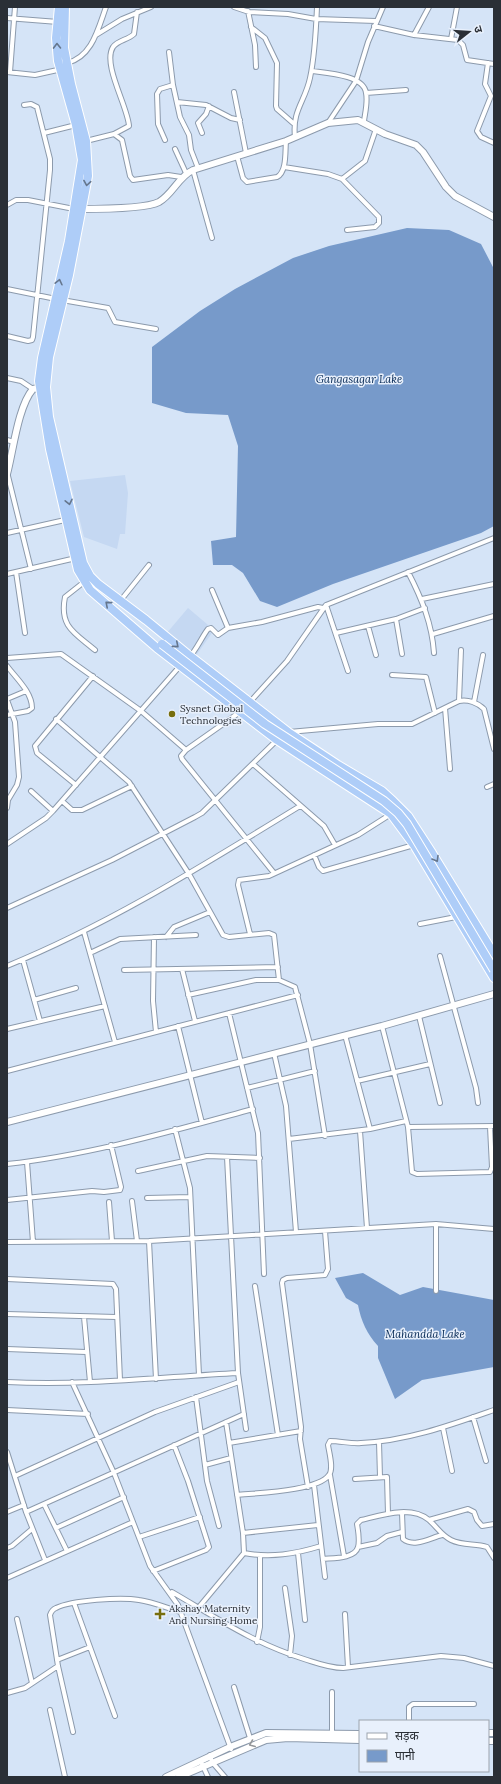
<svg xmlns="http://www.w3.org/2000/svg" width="501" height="1784" font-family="Lora,'Noto Sans Devanagari',serif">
	<rect width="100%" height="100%" fill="#d5e4f7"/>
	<!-- built -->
	<path fill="#c5d8f2" d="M125,475l3,18 -3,41h-5l-3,15 -33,-12 -14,-56z
		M188,608l26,22 -19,27 -29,-23z"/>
	<!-- water -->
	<path fill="#779aca" d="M407,228l42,2 32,14 13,25v257l-13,7 -148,51 -56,23 -17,-6 -17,-28 -11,-8h-19l-2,-24 25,-4 2,-91 -10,-31 -42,-2 -34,-10v-56l48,-36 35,-22 58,-31 36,-12z
		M363,1273l37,22 23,-8 71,13v67l-72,13 -27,19 -17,-41v-12c-11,-12 -17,-25 -20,-41l-12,-7 -11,-20z"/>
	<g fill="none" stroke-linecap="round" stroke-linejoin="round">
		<defs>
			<path id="street" d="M234,7l15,5 39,2 28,5 60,2
				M248,11l7,34 1,22
				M7,18l51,4
				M374,26l40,9 44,5 5,5 4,15 27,4
				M251,27l14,11 12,25 -1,43 1,3 16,14
				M96,35l26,-16 29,-12
				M414,35l15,-28
				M451,39l6,-32
				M169,52l4,33 7,32 9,18 2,15 7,18
				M67,63c25,-6 31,-34 39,-56
				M488,63l-3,21 6,12 -14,35 4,6 13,6
				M312,71c14,2 52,4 54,22 2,9 -1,20 -2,28
				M7,72l28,3 27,-6
				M10,72l5,-65
				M234,92l12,61
				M366,93l40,-3
				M177,102l29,3 25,13 9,2
				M328,123l28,-42 12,-39 15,-35
				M44,133l32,-8
				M202,133l-4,-10 8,-9 3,-8
				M114,134l8,6 8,36 3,4 35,-5 13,2
				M295,137c-3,-27 10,-35 15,-59 5,-23 6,-47 7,-71
				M165,140l-7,-16 -1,-30 3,-5 13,-4
				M86,141l28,-7 15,-8c-1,-19 -27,-62 -16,-79 5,-7 15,-7 21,-13l3,-22
				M175,149l11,24
				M237,156l6,22 4,4 30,-5c10,-5 8,-26 9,-36
				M284,167l44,7 14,5 37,38v6l-4,4 -28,3
				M193,170l19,68
				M342,179l23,-18 11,-32
				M7,205l9,-5h12l46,9
				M7,289l49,10
				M62,300l46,8 7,14 41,7
				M7,336l21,5 4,-1 1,-3 17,-167v-11l-13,-52 -6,-3 -7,1
				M7,378l14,3 12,8
				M7,440l7,2
				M7,472l24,97
				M7,533l58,-13
				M16,572l9,61
				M408,572c14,27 24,52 26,81
				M7,574l69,-16
				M84,582l-19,15c-6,30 10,36 30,53
				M212,590l16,38 34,-6 56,-15 5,1
				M422,599l72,-15
				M121,600l28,-35
				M326,605l22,66
				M396,619l6,35
				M368,626l8,29
				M336,633l60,-14 29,-11
				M433,634l61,-18
				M189,657c5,-3 14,-22 19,-28l3,-1 7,7 10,-7
				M7,658l54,-4 80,57 45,39
				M7,666c9,12 25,26 25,42l-4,3 -21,4
				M392,675l34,2 9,36
				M7,699l19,-8
				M7,700l8,22 4,55 -2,8 -9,15 -1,8
				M459,701l2,-51
				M250,702l37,-41 39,-56 168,-67
				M474,702l9,-47
				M445,708l5,61
				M240,712l-54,38 -5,6 1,3 92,114
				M56,719l73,63 60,92 34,61 6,2 40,-4 5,2 5,45 16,7 15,57 15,92
				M289,732l89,-8h34l47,-23c9,-2 19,2 25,8l10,40
				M253,764l71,62 11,19
				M76,785l-39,-32 -2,-7 58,-70
				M487,787l7,-3
				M31,791l22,20
				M62,801l10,9h10l50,-24
				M7,844l39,-26 7,-7 127,-145
				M314,855l5,12 4,4 91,-26
				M7,908l105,-48 83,-43 7,-4 75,-73
				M420,924l36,-7
				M84,932l31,110
				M250,934l-12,-49 1,-5 30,-4 89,-41 33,-21
				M154,937l-1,64 3,31
				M166,937l8,-10 36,-15
				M90,953l30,-14 76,-4
				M440,956l36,132 2,15
				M23,960l17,61
				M7,966c103,-42 198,-102 293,-160
				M182,969l13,52
				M124,970l154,-3
				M188,995l68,-15h23
				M34,1000l42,-12
				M229,1013l29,120 6,141
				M419,1016l21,87
				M178,1026l24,97
				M382,1026l26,101 4,45 5,2 73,-2 2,-5 -2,-40
				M7,1029l98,-23
				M345,1035l25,94
				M274,1053l12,53 10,126
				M7,1071l291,-76
				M357,1081l73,-17
				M247,1088l68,-17
				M408,1127l86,-1
				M175,1129l15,59 9,187
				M360,1131l7,97
				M289,1139l81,-10 36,-8
				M227,1157l11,216 8,56
				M27,1162l6,80
				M7,1164c83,-9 165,-33 246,-55
				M138,1171l69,-15 53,2
				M147,1198l43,-1
				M7,1200l85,-9 12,1 16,-2 1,-3 -10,-42
				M132,1201l5,40
				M109,1202l3,39
				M436,1224v67
				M149,1241l7,138
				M7,1242l142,-1 287,-17 58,5
				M7,1279l106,5 3,5 4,91
				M255,1286l23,149
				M7,1314l109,3
				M84,1317l6,65
				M7,1349l79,3
				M7,1382c77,4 154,-5 231,-9
				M72,1382l42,91 36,93 28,39 53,144
				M196,1397l11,84 12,45
				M7,1410l81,4
				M473,1417l13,44
				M443,1428l9,43
				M379,1442l1,35
				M229,1443l72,-12
				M7,1452l19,60 19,48
				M205,1465l26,-7
				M330,1475l14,81
				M15,1476l140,-64 84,-30
				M355,1479l32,-2 1,37
				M314,1485l11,92
				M308,1487l-8,-48 1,-12 -19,-144 1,-3 4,-2 38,-3 3,-6 -3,-38
				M237,1495c20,-2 81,-4 92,-20 5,-6 0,-23 -1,-30l2,-4c11,0 21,3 31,2 46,-2 90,-18 133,-33
				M44,1504l23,47
				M7,1512l17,-7
				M26,1512l218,-98
				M402,1513l1,26c11,9 27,-1 39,-4
				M429,1520l39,-11 6,3 3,8 5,6 12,-2
				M56,1528l68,-31
				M243,1533l75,-8
				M139,1537l61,-20
				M358,1547l19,-4 10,-7 15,-4
				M7,1548l5,-2 20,-17
				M244,1553c27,5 51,1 77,-7
				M298,1553l7,67
				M323,1559c9,-1 32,0 35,-12 2,-7 0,-17 -1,-23l4,-4c21,-5 50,-15 68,0 8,7 12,15 22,20 12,6 25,3 36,7l7,11
				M153,1571l53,-21 3,-3 -21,-66 -14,-36
				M7,1578l126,-56
				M285,1588l7,48 -2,19
				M172,1592c45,26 81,51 132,67 13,4 25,9 39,9l98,-12 23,2 30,8
				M74,1603l41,113
				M199,1607l45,-54 -1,-20 -17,-111
				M345,1614l3,53
				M17,1619l15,64
				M257,1642l3,-15v-71
				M57,1660l33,-13
				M234,1687l16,51
				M332,1692v42
				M7,1693l18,-5 33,-22
				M50,1710l15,67
				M409,1721v-14l4,-3h61
				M73,1732l-15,-66 -8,-51c1,-3 3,-6 6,-7 16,-8 65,-11 83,-8 14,2 28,8 42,12
				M210,1755l2,7 13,15
				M202,1764l6,13"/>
			<path id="secondary" d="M79,209c16,0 67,0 80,-7 14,-8 19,-25 34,-32l93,-29 42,-18 30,-3 27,14 31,11 7,7 23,35 9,9 39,21
				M7,474c6,-22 11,-68 26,-85l11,-2
				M7,1122l375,-96 112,-32
				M488,1733h6
				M488,1741h6
				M166,1777l64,-30 36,-14 94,1
				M179,1777l87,-37 22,-2 72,2"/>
			<path id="highway" d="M59,7l-3,31 2,23 18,64 6,35 -13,81 -27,117 -3,23 11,68 28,121 12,20 67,58 120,92 114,74 23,31 80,133
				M65,7l-1,41 7,36 15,57 2,35 -19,99 -20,82 -3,30 3,30 34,146 7,13 8,8 48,36 44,36 98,76 50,33 44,26 11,10 15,15 24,37 62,101"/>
		</defs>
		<!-- street casing -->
		<use href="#street" stroke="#8c9aac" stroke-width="6"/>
		<!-- secondary casing -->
		<use href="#secondary" stroke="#8c9aac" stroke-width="8"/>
		<!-- highway casing -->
		<use href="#highway" stroke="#fff" stroke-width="10"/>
		<!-- street -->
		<use href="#street" stroke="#fff" stroke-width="4"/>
		<!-- secondary -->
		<use href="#secondary" stroke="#fff" stroke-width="6"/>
		<!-- highway -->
		<use href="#highway" stroke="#aecdf8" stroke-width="8"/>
		<defs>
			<path id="highway-bridge" d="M162,644l103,80 119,77 14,12 9,11 87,146"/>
		</defs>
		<!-- highway-bridge casing -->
		<use href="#highway-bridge" stroke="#fff" stroke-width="10" stroke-linecap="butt"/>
		<!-- highway-bridge -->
		<use href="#highway-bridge" stroke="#aecdf8" stroke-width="8"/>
	</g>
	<!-- one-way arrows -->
	<defs><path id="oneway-chevron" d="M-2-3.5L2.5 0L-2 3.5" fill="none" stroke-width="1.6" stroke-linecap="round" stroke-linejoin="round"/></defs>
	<g stroke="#65768d">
		<use href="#oneway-chevron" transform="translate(57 46) rotate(-91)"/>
		<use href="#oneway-chevron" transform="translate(87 183) rotate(99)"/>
		<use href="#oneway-chevron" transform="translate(59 282) rotate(-77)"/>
		<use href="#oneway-chevron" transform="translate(69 502) rotate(78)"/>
		<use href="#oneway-chevron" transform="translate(108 604) rotate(-139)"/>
		<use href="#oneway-chevron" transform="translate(176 645) rotate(40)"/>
		<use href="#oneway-chevron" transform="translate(436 859) rotate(59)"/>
	</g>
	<use stroke="#94979a" href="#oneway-chevron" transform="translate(252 1744) rotate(158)"/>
	<!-- markers -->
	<g fill="#776e0d" stroke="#e8f0fc" stroke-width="1.5">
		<circle cx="172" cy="714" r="4"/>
		<path d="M158 1608h4v4h4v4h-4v4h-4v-4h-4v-4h4z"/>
	</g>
	<g text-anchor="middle" stroke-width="3" stroke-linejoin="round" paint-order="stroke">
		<!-- poi labels -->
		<g font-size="10" fill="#2a2f36" stroke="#e8f0fc" text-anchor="start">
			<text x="180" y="712">Sysnet Global<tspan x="180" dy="12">Technologies</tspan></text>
			<text x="169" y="1612">Akshay Maternity<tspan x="169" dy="12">And Nursing Home</tspan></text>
		</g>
		<!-- water labels -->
		<g font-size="11" font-style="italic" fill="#062955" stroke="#e8f0fc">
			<text x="359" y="383">Gangasagar Lake</text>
			<text x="425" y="1338">Mahandda Lake</text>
		</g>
	</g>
	<!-- border -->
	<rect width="501" height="1784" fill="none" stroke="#2a2f36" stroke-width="16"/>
	<!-- legend -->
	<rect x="359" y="1720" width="130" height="52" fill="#e8f0fc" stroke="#9ca3ad"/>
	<rect x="367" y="1733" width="20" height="6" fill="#ffffff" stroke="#9ca3ad"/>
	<text x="395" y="1740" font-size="12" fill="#2a2f36">सड़क</text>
	<rect x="367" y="1750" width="20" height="12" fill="#779aca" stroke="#9ca3ad"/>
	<text x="395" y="1760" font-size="12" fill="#2a2f36">पानी</text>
	<!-- north arrow -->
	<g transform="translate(469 32) rotate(73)" stroke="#e8f0fc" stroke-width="3" paint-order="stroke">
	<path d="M0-3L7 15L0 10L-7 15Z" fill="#2a2f36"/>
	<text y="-6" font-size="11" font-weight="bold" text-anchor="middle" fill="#2a2f36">उ</text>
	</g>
</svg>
